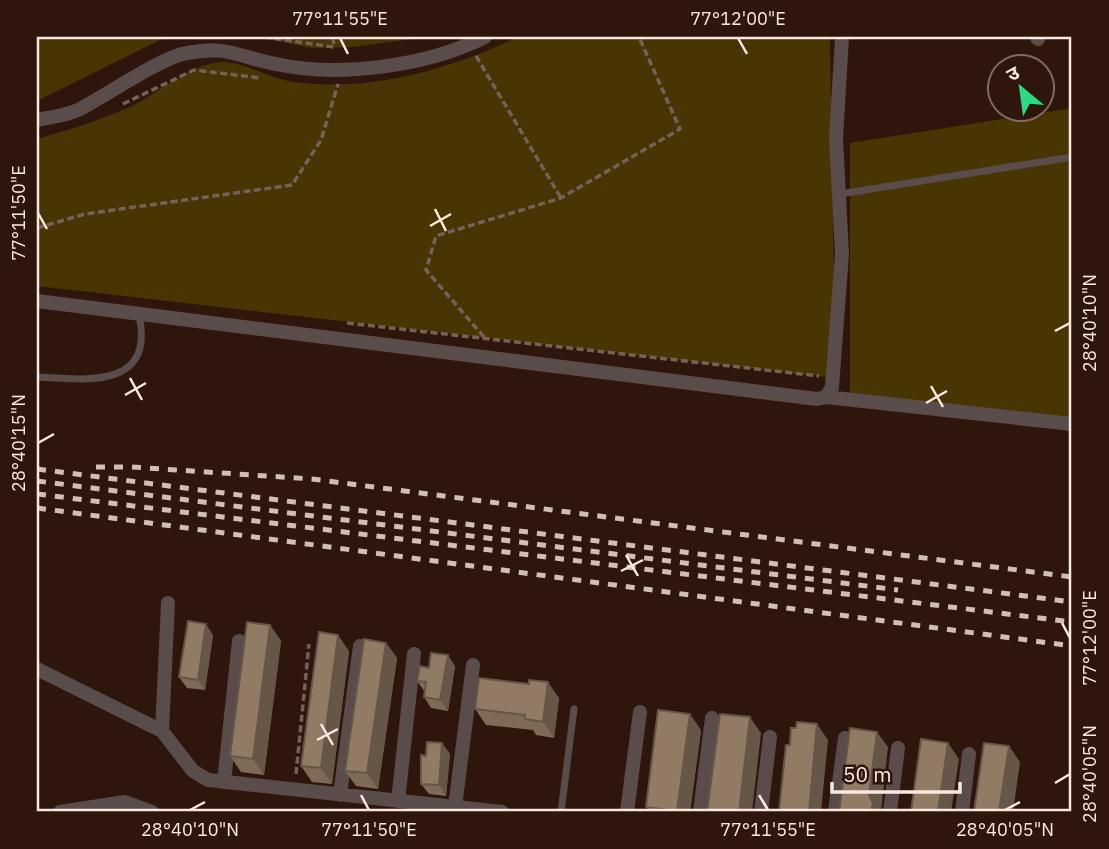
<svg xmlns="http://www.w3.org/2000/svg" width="1109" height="849" font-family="'IBM Plex Sans','Noto Sans Devanagari',sans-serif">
	<rect width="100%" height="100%" fill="#2e160d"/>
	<!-- green -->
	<path fill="#473503" d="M37,37h129l-129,64z
		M257,37h170l-74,10 -41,1z
		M518,37h312l4,245 -7,95 -790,-91v-147c32,-9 64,-19 95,-33 28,-14 58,-42 90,-44 19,-1 49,17 71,20 79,10 154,-12 225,-45z
		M1072,108v312l-222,-26v-251z"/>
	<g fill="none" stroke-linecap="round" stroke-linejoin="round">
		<!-- path -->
		<path stroke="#766058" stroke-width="3.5" stroke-dasharray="7 3.5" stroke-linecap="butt" d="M264,37l70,10 -1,-10
			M476,56l85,142
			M123,104l71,-34 67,8
			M37,228l48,-14 207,-29 29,-45 17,-56
			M347,323l472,53
			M484,337l-58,-67 10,-34 125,-38 119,-69 -41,-92
			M296,774l13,-130"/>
		<!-- lane -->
		<path stroke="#5a4c4b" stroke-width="7" d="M840,194l232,-37
			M37,377c50,3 118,12 102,-62
			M561,812l13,-103"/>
		<!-- street -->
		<path stroke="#5a4c4b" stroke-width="14" d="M1037,37l1,2
			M37,120c13,-3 29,-4 41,-10 28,-14 81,-52 109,-57 40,-8 52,4 89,11 63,14 151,2 209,-27
			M37,301l780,98 9,-2 6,-10 10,-133 -6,-116 6,-101
			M826,397l246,27
			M37,669l125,62 31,40 15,9 294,32
			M162,731l6,-128
			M224,782l15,-141
			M340,795l20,-149
			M398,801l16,-147
			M455,807l18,-142
			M60,812l65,-10 27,10
			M627,812l13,-100
			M700,812l12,-94
			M761,812l9,-75
			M835,812l10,-74
			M890,812l8,-64
			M962,812l7,-58"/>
		<!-- rail -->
		<path stroke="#d1beb6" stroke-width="5" stroke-dasharray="9 9" stroke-linecap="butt" d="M96,467h36l180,12 760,98
			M37,469l1035,133
			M37,481l861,109
			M37,494l1035,128
			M37,508l1035,138"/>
	</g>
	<!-- wall -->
	<path fill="#7e6a57" d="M270,625l11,16 -17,134 -23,-3 -11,-16z
		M213,635l-8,55 -18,-2 -8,-11z
		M386,643l11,15 -19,131 -22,-3 -11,-15z
		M349,651l-17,133 -20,-2 -11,-16z
		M455,666l-7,45 -17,-3 -7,-11 1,-5 -8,-11 12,-13z
		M559,698l-5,40 -18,-3 -3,-5 -47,-5 -11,-16z
		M701,730l-11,82h-40l-4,-5z
		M442,743l8,11 -4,42 -17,-2 -8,-10 5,-28z"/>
	<!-- shaded-wall -->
	<path fill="#665647" d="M206,624l7,11 -8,55 -7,-10z
		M270,625l11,16 -17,134 -11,-16z
		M338,635l11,16 -17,133 -11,-16z
		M386,643l11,15 -19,131 -11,-16z
		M448,655l7,11 -7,45 -8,-11z
		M548,682l11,16 -5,40 -11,-16z
		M690,714l11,16 -11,82h-12z
		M750,717l11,16 -9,79h-13z
		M817,724l11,16 -7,72h-12z
		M877,732l11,15 -7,65h-10l-2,-17z
		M442,743l8,11 -4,42 -7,-11z
		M948,743l11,16 -8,53h-13z
		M1009,746l11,16 -7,50h-14z"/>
	<!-- building -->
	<path fill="#927b65" stroke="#665647" stroke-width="2" d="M188,621l18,3 -8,56 -19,-3z
		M247,622l23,3 -17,134 -23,-3z
		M319,632l19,3 -17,133 -20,-2z
		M364,639l22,4 -19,130 -22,-2z
		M431,653l17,2 -8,45 -16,-3 2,-15 -9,-1 3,-15 9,2z
		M479,678l50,6v-4l19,2 -5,40 -18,-3v-4l-50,-6z
		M658,710l32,4 -13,97 -31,-4z
		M720,714l30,3 -11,95h-32z
		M797,722l20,2 -8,88h-30l7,-67h4l1,-17h5z
		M850,728l27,4 -8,63 4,8 -2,9h-32z
		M921,739l27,4 -10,69h-27z
		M427,742l15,1 -3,42 -18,-1v-29l5,1z
		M984,743l25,3 -10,66h-25z"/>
	<!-- ticks -->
	<path fill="none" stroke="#fae8e1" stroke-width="2.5" d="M340,38l8,16M738,38l9,16M435,209l11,22M38,213l9,16M430,226l21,-12M1055,331l15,-8M130,378l12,22M931,386l12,21M125,395l21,-12M926,403l21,-12M38,443l16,-9M626,555l12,21M621,571l22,-11M1062,623l8,15M321,724l12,21M317,740l21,-11M1055,783l15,-9M361,795l8,15M759,795l9,15M190,810l15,-8M1005,810l15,-8"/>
	<!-- border -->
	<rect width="1109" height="849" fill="none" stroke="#2e160d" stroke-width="77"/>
	<!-- north arrow -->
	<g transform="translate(1021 88) rotate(331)"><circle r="33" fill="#2e160d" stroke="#806a62" stroke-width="2"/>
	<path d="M0-5L12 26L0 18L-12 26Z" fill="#2fd883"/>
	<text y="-10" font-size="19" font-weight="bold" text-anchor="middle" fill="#fae8e1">उ</text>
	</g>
	<!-- scale -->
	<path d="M832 782v10h128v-10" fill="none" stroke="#fae8e1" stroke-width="3.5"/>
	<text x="843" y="782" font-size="21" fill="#fae8e1" stroke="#2e160d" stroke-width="5" paint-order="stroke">50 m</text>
	<rect x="38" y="38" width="1032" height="772" fill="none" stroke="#fae8e1" stroke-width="2.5"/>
	<g font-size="18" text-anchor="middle" fill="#fae8e1">
		<text x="340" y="25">77°11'55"E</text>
		<text x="738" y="25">77°12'00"E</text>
		<text transform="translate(19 213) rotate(-90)" y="6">77°11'50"E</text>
		<text transform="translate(1090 323) rotate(-90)" y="6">28°40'10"N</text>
		<text transform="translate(19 443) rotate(-90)" y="6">28°40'15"N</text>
		<text transform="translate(1090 638) rotate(-90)" y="6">77°12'00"E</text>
		<text transform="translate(1090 774) rotate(-90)" y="6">28°40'05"N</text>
		<text x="190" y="836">28°40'10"N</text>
		<text x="369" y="836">77°11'50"E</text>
		<text x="768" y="836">77°11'55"E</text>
		<text x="1005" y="836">28°40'05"N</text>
	</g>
</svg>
